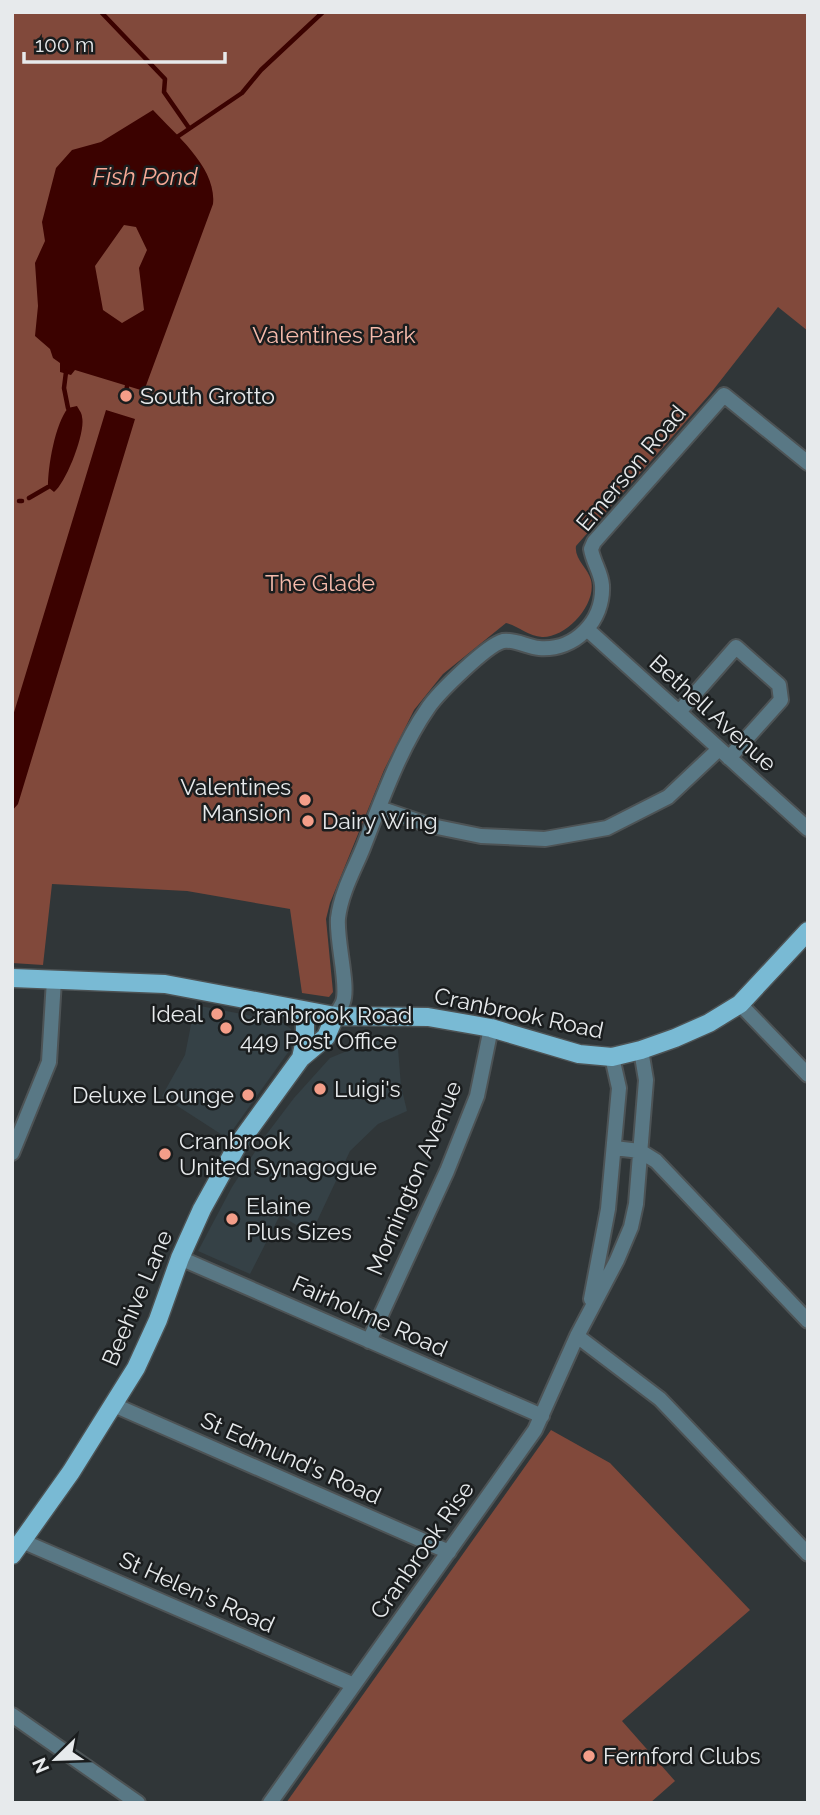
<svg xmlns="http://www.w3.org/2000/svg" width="820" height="1815" font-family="Raleway,sans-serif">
	<rect width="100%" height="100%" fill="#303638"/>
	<!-- built -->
	<path fill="#354146" d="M195,1005l67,13 21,5 8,6 2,12 -4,10 -62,87 -65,-42 23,-41z
		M397,1036l4,50 6,25 -29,13 -28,27 -39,83 -31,-19 -30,59 -52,-23 34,-64 34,-52 28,-37 36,-40 44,-18z"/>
	<!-- green -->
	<path fill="#81493b" d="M12,12h796v319l-30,-24 -68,87 -134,152c-2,13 12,22 15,34 6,25 -25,58 -49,57 -14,-1 -24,-11 -36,-14l-63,51 -29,36 -30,60 -54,133 -4,16 7,73 -4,5 -27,-4 -12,-84 -103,-18 -135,-7 -9,81 -31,-2z
		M551,1430l59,33 140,147 -128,111 53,60 -25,22h-364z"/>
	<!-- water -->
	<path fill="#3b0200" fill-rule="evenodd" d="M153,110c23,25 64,58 60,94l-69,187 -69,-21 -4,5 -11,-3v-9l-7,-5 -3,-9 -15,-13 3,-30 -3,-43 10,-22 -3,-19 14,-54 16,-18 29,-8zM124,225l12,2 11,23 -8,18 5,42 -22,13 -19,-13 -8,-44z
		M77,406c2,4 5,7 5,11 4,15 -16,66 -28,75l-6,-5c0,-21 7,-63 20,-79z
		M106,410l29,9 -117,385 -6,7v-92z"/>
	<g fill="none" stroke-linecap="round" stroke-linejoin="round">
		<!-- stream -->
		<path stroke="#3b0200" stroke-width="4.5" d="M101,12l64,67 -1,13 25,36
			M177,137l65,-44 19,-23 62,-58
			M66,372l-2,16 4,20
			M126,392l1,-6
			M29,498l19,-11
			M19,501h3"/>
		<defs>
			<path id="minor" d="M588,630l220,199
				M679,712l57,-65 43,38 2,15 -52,58
				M379,808l53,18 49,10 64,3 62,-11 61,-31 51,-48
				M740,1004l68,71
				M335,1016c2,-4 6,-9 8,-14 6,-16 -7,-62 -5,-84 3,-25 16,-48 25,-70 18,-46 37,-100 65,-140 10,-15 59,-63 75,-67 12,-2 24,6 36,7 36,3 65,-27 63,-63 -1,-13 -9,-23 -11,-36l3,-7 130,-147 84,68
				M614,1148l26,3 16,10 152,160
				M12,1153l37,-91 5,-82
				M180,1258l362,158
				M591,1299l17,-90 11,-121 -7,-31
				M577,1336l83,63 148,155
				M369,1341l78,-170 30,-75 14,-68
				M114,1405l335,147
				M22,1541l332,144
				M12,1715l126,88
				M270,1803l265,-373 42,-94 40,-76 14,-33 5,-23 10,-124 -5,-30"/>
			<path id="major" d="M12,978l153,6 170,32 93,1 63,11 88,26 33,3 29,-7 34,-12 34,-15 31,-19 68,-73
				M301,1058l4,-18v-28
				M12,1555l59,-83 65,-104 22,-48 22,-62 22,-49 35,-63 64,-88 25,-21 9,-21"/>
		</defs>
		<!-- minor casing -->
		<use href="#minor" stroke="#4d5355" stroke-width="18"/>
		<!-- major casing -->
		<use href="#major" stroke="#4d5355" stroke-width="21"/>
		<!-- minor -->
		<use href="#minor" stroke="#597885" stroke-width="14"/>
		<!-- major -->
		<use href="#major" stroke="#79bad4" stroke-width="18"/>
	</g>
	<!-- markers -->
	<g fill="#f49e89" stroke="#1a1d1e" stroke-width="2.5">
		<circle cx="126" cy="396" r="7"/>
		<circle cx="305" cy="800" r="7"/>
		<circle cx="308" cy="821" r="7"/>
		<circle cx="217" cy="1014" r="7"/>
		<circle cx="226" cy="1028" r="7"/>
		<circle cx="320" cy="1089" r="7"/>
		<circle cx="248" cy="1095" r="7"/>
		<circle cx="165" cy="1154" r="7"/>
		<circle cx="232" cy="1219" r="7"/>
		<circle cx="589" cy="1756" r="7"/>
	</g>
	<g text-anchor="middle" stroke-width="5" stroke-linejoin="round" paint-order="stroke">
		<!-- park labels -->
		<g font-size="23" fill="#f6bbac" stroke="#1a1d1e">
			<text x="334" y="343">Valentines Park</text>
			<text x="320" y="591">The Glade</text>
		</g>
		<!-- poi labels -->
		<g font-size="23" fill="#e7eaec" stroke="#1a1d1e" text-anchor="start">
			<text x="140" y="404">South Grotto</text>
			<text x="291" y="795" text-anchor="end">Valentines<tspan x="291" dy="26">Mansion</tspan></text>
			<text x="322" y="829">Dairy Wing</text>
			<text x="203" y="1022" text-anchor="end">Ideal</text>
			<text x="240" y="1023">Cranbrook Road<tspan x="240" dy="26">449 Post Office</tspan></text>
			<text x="334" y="1097">Luigi's</text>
			<text x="234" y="1103" text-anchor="end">Deluxe Lounge</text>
			<text x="179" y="1149">Cranbrook<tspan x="179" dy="26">United Synagogue</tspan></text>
			<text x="246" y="1214">Elaine<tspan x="246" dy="26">Plus Sizes</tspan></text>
			<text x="603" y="1764">Fernford Clubs</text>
		</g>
		<!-- street labels -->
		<g font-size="23" fill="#e7eaec" stroke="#1a1d1e">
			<text transform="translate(631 468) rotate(-50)" y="8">Emerson Road</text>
			<text transform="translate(713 713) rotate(42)" y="8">Bethell Avenue</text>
			<text transform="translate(519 1013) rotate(12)" y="8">Cranbrook Road</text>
			<text transform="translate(414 1178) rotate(-67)" y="8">Mornington Avenue</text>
			<text transform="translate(137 1298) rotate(-67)" y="8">Beehive Lane</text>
			<text transform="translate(370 1316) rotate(24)" y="8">Fairholme Road</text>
			<text transform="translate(291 1458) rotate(24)" y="8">St Edmund's Road</text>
			<text transform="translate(422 1550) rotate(-55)" y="8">Cranbrook Rise</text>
			<text transform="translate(197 1592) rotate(24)" y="8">St Helen's Road</text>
		</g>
		<!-- water labels -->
		<g font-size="24" font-style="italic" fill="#f7aa97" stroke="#1a1d1e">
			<text x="145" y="185">Fish Pond</text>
		</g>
	</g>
	<!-- border -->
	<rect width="820" height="1815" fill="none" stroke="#e7eaec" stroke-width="28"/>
	<!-- north arrow -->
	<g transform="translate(56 1759) rotate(247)" stroke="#1a1d1e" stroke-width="5" paint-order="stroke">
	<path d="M0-5L12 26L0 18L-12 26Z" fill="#e7eaec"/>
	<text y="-10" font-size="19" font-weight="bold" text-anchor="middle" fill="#e7eaec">N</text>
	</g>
	<!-- scale -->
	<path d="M24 52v10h201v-10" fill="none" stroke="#e7eaec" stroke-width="3.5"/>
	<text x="35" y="52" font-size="21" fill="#e7eaec" stroke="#1a1d1e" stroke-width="5" paint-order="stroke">100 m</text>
</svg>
